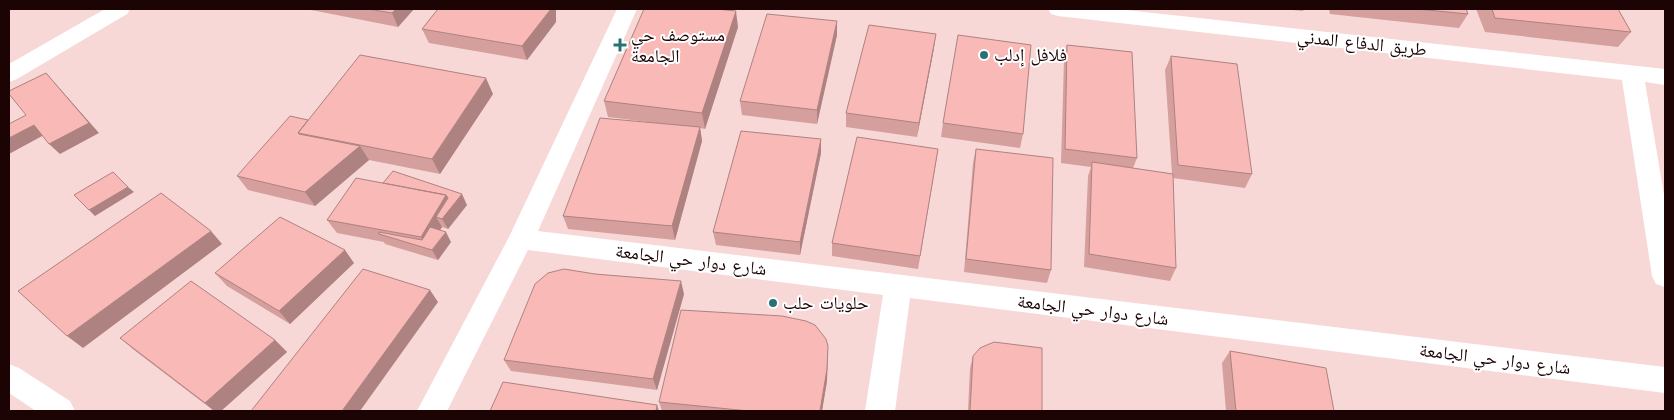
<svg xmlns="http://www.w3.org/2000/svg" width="1674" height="420" font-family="'Work Sans','Noto Naskh Arabic',sans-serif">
	<rect width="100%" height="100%" fill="#f8d8d6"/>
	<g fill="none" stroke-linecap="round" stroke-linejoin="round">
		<!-- minor -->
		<path fill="#fff" fill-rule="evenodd" d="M105,9h25l-3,5 -110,65 -8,3v-18z
			M617,9h20l-99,222 1127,136v26l-755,-95 -15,113h-30l18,-116 -355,-45 -81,161h-30l92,-174z
			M1048,9h69l548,60v16l-20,-3 20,119v86l-9,-3 -4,-8 -30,-196 -564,-64 -7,-2z
			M9,364l10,4 51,33 5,10h-39l-27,-18z"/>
	</g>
	<!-- wall -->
	<path fill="#d59f9d" d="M306,9h108l-16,18z
		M438,9h118v13l-29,38 -98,-17 -7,-14z
		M1282,9h22l-1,2z
		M1329,9h137l2,5 -9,14 -129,-14z
		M1476,9h142l13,23 -13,15 -133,-15z
		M738,27l-33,102 -5,-1 2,13 -27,99 -107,-11 -5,-13 108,-91 -63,-8 -4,-16z
		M837,35l-20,89 -75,-9 -2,-14z
		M1067,45l70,113 -4,10 39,6 -7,-104 6,-14 81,118 -7,14 -72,-10 3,90 -6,13 -86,-14 4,-91 3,-9 -30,-4 3,-104z
		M934,48l-17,89 -71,-10v-14z
		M493,94l-53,80 -71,-14 -54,46 -67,-16 -11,-14 71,-56z
		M943,123l80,11 -3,14 -79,-11z
		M821,139v14l-21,102 -84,-10 -3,-13z
		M938,149l-20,120 -86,-13v-13z
		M976,149l75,121 -4,13 -83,-11 9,-109z
		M467,205l-19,24 -6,-2 -2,3 11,12 -13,18 -53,-16 -1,-2 -47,-9 -10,-13z
		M354,263l-64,61 -63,-38 -12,-13z
		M684,294l-27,96 -146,-19 -7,-11z
		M120,338l155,2 12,12 -66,59h-7l-80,-61z
		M828,346l-1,35 -5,30h-160l-3,-9z
		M1230,351l104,60h-108l-4,-48z
		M973,356l69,55h-74l2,-43z"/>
	<!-- shaded-wall -->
	<path fill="#ae8280" d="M396,9h18l-16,18 -6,-14z
		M551,9h5v13l-29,38 -5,-14z
		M736,11l2,16 -33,102 -3,-16z
		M837,21v14l-20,89v-14z
		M936,34l-2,14 -17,89 2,-14z
		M46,73l53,60 -39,21 -11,-10z
		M486,78l7,16 -53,80 -8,-15z
		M34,125l10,10 -35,19v-16z
		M700,127l2,14 -27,99 -3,-14z
		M821,139v14l-21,102v-13z
		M360,146l9,14 -54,46 -10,-14z
		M938,149l-2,13 -18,107 2,-13z
		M128,187l6,5 -39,24 -6,-6z
		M462,194l5,11 -19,24 -6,-10 -6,-2 6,10 -14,23 -7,-13 25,-42z
		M211,231l11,13 -139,104 -16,-12z
		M446,232l5,10 -13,18 -6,-10z
		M345,250l9,13 -64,61 -11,-13z
		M681,281l3,13 -27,96 -4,-11z
		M430,290l8,12 -78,109h-18z
		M275,340l12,12 -66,59h-7l-9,-8z
		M828,346l-1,35 -5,30h-2z
		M657,405l2,6h-3z"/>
	<!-- building -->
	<path fill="#f8b9b7" stroke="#ae8280" d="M368,9h28l-4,4z
		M438,9h113l-29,37 -100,-17z
		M644,9h73l19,2 -34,102 -98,-12z
		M1417,9h49l2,5z
		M1492,9h126l13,23 -136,-14z
		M767,14l70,7 -20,89 -77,-9z
		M869,25l67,9 -17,89 -73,-10z
		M958,35l73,10 -8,89 -80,-11z
		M1067,45l65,7 5,106 -72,-9z
		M360,55l126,23 -54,81 -134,-26z
		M1171,56l66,8 15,110 -74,-9z
		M46,73l43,50 -40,21 -15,-19 -25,13v-14l17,-9 -17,-21v-3z
		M290,116l18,4 -10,13 1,1 61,12 -55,46 -68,-16z
		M600,118l100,9 -28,99 -109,-10z
		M741,131l80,8 -21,103 -87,-10z
		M857,137l81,12 -18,107 -88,-13z
		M976,149l77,9 -2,112 -85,-11z
		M1092,162l81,12 3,94 -87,-14z
		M393,171l69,23 -20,25 -6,-2 12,-19 -2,-3 -63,-12z
		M113,172l15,15 -39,23 -15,-15z
		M356,178l90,17 -25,42 -94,-17z
		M161,193l50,38 -144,105 -49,-45z
		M280,217l65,33 -66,61 -64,-38z
		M430,227l16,5 -14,18 -53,-16v-2l43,8z
		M363,269l67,21 -88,121h-91z
		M564,269l31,5 86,7 -28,98 -149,-19 31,-76 13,-11z
		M191,281l84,59 -70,63 -85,-65z
		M681,310l101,6 24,5 9,4 11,14 2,7 -1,23 -7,42h-71l-90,-9z
		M994,342l48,6v63h-72l3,-55 7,-8z
		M1230,351l96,17 8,43h-98z
		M503,382l154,23 -1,6h-166z"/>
	<!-- markers -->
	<g fill="#277276" stroke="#fff" stroke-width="2">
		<path d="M617.5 37.5h5v5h5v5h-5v5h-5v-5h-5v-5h5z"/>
		<circle cx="984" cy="55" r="5"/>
		<circle cx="773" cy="303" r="5"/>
	</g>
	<g text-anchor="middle" stroke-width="4" stroke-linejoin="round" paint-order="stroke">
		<!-- poi labels -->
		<g font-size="18" fill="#1c0405" stroke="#fff" text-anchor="start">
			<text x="631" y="41">مستوصف حي<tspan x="631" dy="21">الجامعة</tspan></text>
			<text x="994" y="61">فلافل إدلب</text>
			<text x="783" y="309">حلويات حلب</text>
		</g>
		<!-- street labels -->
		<g font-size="18" fill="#1c0405" stroke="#fff">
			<text transform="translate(1362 43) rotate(6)" y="6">طريق الدفاع المدني</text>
			<text transform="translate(691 260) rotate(7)" y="6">شارع دوار حي الجامعة</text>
			<text transform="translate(1093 310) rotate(7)" y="6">شارع دوار حي الجامعة</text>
			<text transform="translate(1495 359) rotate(7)" y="6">شارع دوار حي الجامعة</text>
		</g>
	</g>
	<!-- border -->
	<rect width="1674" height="420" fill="none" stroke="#1c0405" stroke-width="20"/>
</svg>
